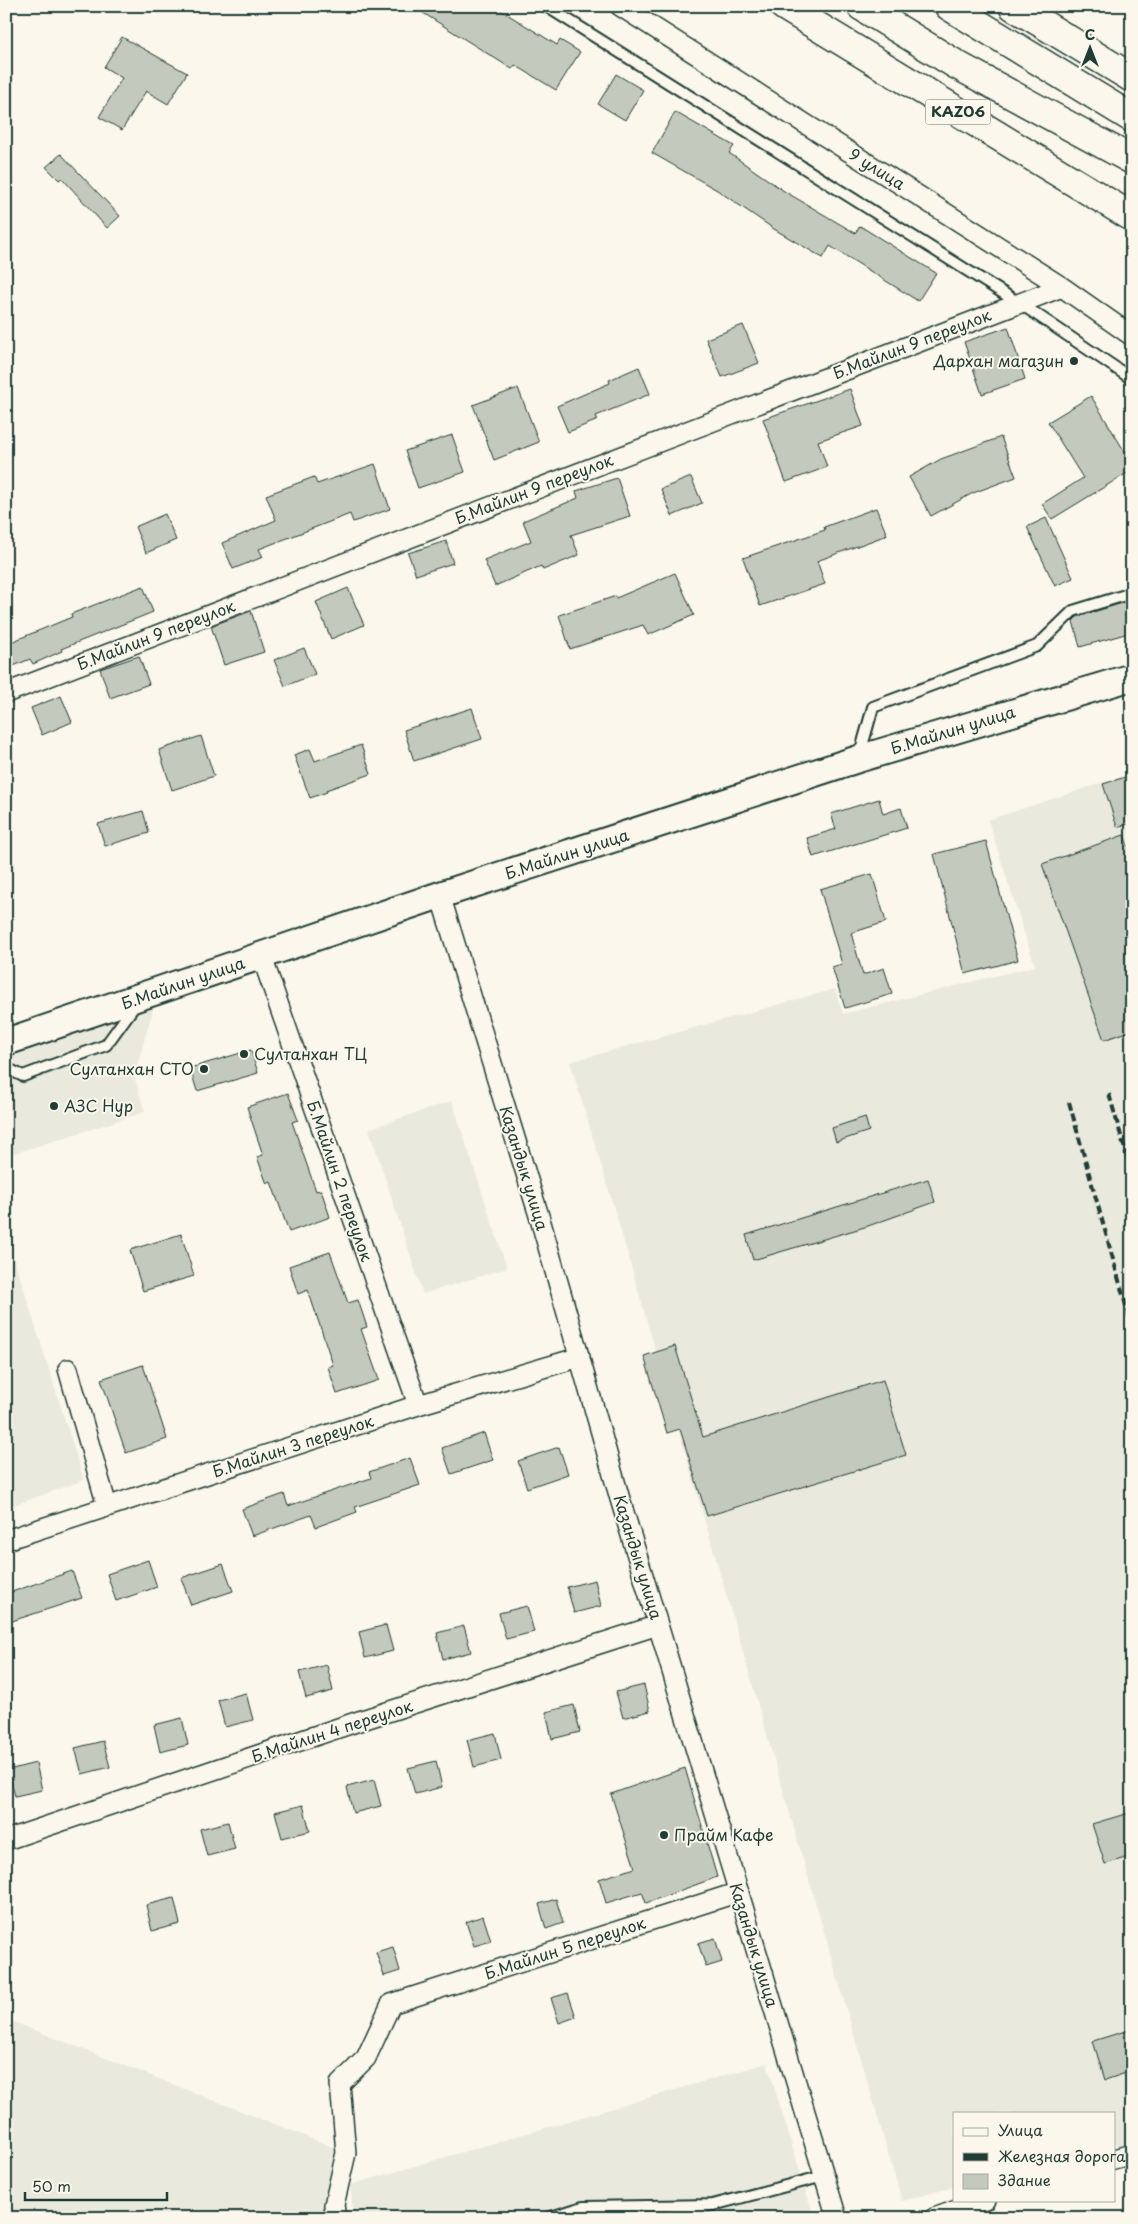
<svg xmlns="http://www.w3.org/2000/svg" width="1138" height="2224" font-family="'Playpen Sans',sans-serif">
	<rect width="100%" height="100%" fill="#fbf7ec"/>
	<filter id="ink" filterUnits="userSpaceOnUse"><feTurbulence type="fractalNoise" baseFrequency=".02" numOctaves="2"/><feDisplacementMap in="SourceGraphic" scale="10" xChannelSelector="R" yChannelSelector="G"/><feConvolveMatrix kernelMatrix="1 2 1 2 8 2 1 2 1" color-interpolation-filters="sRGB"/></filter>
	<g filter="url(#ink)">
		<!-- built -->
		<path fill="#eae9de" d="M1132,773v1391l-15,-20h-3v-31h-160v74l-52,14 -286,-987 -46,-152 265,-73 8,25 192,-48 -47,-146z
			M154,1006l-20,70 11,36 -139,44v-101z
			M452,1101l55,167 -84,26 -54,-165z
			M6,1233l78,247 -78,28z
			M6,2019l332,130 -18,69h-314z
			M767,2063l47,155h-460l-4,-33z"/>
		<!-- building -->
		<path fill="#c4c9be" stroke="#1f3d34" d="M412,6h82l63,39 3,-5 20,12 -24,38 -41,-25 -3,4z
			M122,37l65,36 -19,31 -22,-13 -24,39 -23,-13 23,-39 -18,-11z
			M616,74l27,16 -18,30 -27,-16z
			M675,112l59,34 -5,7 55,38 71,42 5,-7 76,47 -18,28 -88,-55 -7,12 -49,-29 -57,-39 -65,-37z
			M61,154l59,62 -13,12 -45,-50 -3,2 -13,-13z
			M743,325l16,38 -37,14 -16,-38z
			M1008,327l17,52 -43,15 -18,-52z
			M639,367l11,27 -54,22 2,4 -30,12 -11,-26 53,-23 -1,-3z
			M518,388l21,54 -45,18 -21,-55z
			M850,389l13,37 -45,15 9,26 -41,15 -23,-63z
			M1091,396l34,56 7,-4v22l-80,49 -10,-15 41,-26 -35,-56z
			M452,435l13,37 -47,16 -13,-37z
			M1001,437l15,40 -43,16 -42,23 -22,-39 32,-18z
			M375,464l15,45 -37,13 -3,-8 -91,35 4,8 -30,12 -11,-26 54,-23 -10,-25 48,-18 3,7z
			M691,477l11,26 -30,13 -11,-27z
			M617,478l13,38 -59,19 8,20 -36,15 -2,-4 -46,20 -11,-26 47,-19 -8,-20 55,-23 -2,-7z
			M876,508l11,27 -70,26 8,23 -65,22 -17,-48 82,-28 -1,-3z
			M165,514l11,26 -30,13 -11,-26z
			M1046,518l27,60 -18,8 -28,-59z
			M446,541l7,22 -37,12 -8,-22z
			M675,573l19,42 -46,20 -5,-10 -73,24 -11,-34 57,-19v2z
			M143,586l10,26 -92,37 1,2 -29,13 -3,-5 -24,10v-25l66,-27 -1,-3z
			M348,588l16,37 -33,14 -15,-37z
			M1132,600v32l-52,15 -7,-26 4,-4z
			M251,611l13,41 -40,13 -13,-39z
			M304,648l11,26 -30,12 -11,-26z
			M139,656l10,28 -39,14 -10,-29z
			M61,696l11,26 -30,13 -11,-27z
			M472,708l10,31 -68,22 -10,-31z
			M201,736l13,40 -42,14 -13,-40z
			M361,745l10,29 -45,16 1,2 -17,6 -16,-43 16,-6 5,12z
			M1132,775v48l-15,4 -14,-43z
			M879,799l4,15 18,-6 6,20 -94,29 -6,-19 29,-9 -5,-15z
			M143,811l6,22 -44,13 -7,-22z
			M1124,835l8,22v173l-28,10 -62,-176z
			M986,841l32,119 -53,14 -31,-120z
			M872,874l14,48 -35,11 12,42 21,-7 8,26 -47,14 -13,-41 10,-3 -22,-75z
			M251,1050l7,23 -61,18 -7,-23z
			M288,1093l10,27 -6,2 24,69 5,-1 9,27 -41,15 -18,-50 -4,2 -10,-27 6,-2 -16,-48z
			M865,1117l4,14 -33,11 -4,-14z
			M928,1179l7,23 -67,24 -115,34 -7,-25z
			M181,1234l13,42 -51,15 -13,-41z
			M330,1252l18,51 10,-3 9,27 -6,2 18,51 -42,14 -9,-27 5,-2 -25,-75 -10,4 -9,-28z
			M675,1346l28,91 180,-57 23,75 -199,61 -27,-87 -13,4 -23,-77z
			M143,1365l24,74 -41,14 -25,-74z
			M484,1433l9,27 -42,14 -9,-26z
			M559,1447l9,27 -41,14 -9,-27z
			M410,1458l10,27 -65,22 2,5 -41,15 -5,-12 -59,21 -10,-27 42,-15 4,12 83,-28 -2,-6z
			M148,1560l9,27 -41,14 -9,-27z
			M223,1564l10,27 -42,14 -10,-27z
			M72,1571l10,27 -76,25v-29z
			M595,1580l6,26 -27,7 -7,-26z
			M527,1606l7,26 -28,7 -7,-26z
			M386,1625l7,26 -28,7 -6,-26z
			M464,1626l7,26 -28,7 -6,-26z
			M327,1665l6,26 -27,7 -7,-26z
			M644,1685l6,26 -27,7 -7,-26z
			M246,1693l7,27 -28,7 -7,-27z
			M574,1705l6,27 -28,7 -6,-27z
			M182,1718l6,27 -28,7 -6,-27z
			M495,1733l6,27 -27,7 -7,-27z
			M103,1741l7,26 -28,7 -7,-26z
			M436,1761l6,26 -27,7 -7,-26z
			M36,1763l6,27 -27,6 -7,-26z
			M685,1768l32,109 -71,26 -4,-11 -36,11 -7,-24 36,-11 -24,-74z
			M374,1780l7,26 -28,7 -6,-26z
			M303,1805l7,26 -28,7 -7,-26z
			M1132,1812v44l-27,8 -13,-40z
			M228,1822l7,27 -28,7 -7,-27z
			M174,1898l6,26 -28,7 -6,-26z
			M556,1899l7,24 -17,6 -7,-25z
			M483,1916l8,25 -17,5 -8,-24z
			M715,1938l7,24 -16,5 -8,-24z
			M393,1947l7,24 -16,5 -8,-24z
			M568,1993l8,24 -17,6 -8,-25z
			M1132,2029v42l-27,9 -12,-39z"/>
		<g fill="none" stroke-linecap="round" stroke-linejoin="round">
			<defs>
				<path id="lane" d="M546,6l481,302 105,71
					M859,757l14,-50 164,-61 36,-35 59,-18
					M6,1068l17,8 83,-31 29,-40
					M548,2218l35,-11 131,-2
					M663,2218l161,-42"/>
				<path id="street" d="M620,6l442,281 70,49
					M6,693l1056,-406
					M440,895l100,324 80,280 217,719
					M262,957l156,448
					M68,1369l39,137
					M6,1540l412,-135 162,-48
					M6,1840l353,-119 299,-96
					M1114,2159l18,-5
					M336,2218l-2,-13 12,-52 -6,-69 26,-26 25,-54 348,-112
					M934,2218l51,-18"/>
				<path id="secondary" d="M6,1042l434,-147 418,-136 274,-82"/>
				<path id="highway" d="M784,6l348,211
					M861,6l96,59 175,95
					M949,6l183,112
					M1013,6l119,72"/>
			</defs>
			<!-- lane casing -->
			<use href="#lane" stroke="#1f3d34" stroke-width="14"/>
			<!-- street casing -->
			<use href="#street" stroke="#1f3d34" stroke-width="22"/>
			<!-- secondary casing -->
			<use href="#secondary" stroke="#1f3d34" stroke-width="30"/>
			<!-- highway casing -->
			<use href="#highway" stroke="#1f3d34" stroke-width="31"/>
			<!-- lane -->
			<use href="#lane" stroke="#fbf7ec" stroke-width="10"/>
			<!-- street -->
			<use href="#street" stroke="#fbf7ec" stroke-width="19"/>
			<!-- secondary -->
			<use href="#secondary" stroke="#fbf7ec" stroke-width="26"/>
			<!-- highway -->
			<use href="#highway" stroke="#fbf7ec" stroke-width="28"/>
			<!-- rail -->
			<path stroke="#1f3d34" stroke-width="4" stroke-dasharray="8 4" stroke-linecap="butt" d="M1109,1094l23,80
				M1069,1102l63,225"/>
		</g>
	</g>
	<!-- markers -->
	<g fill="#1f3d34" stroke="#fbf7ec" stroke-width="2">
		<circle cx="1074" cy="361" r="5"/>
		<circle cx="244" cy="1054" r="5"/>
		<circle cx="204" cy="1069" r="5"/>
		<circle cx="54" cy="1106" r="5"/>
		<circle cx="664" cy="1835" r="5"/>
	</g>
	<g text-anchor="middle" stroke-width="4" stroke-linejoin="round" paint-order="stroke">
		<!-- shield labels -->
		<rect fill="#fbf7ec" stroke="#61756b" stroke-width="1" x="925.5" y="99.5" width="65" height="25" rx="4"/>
		<g font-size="15" font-weight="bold" fill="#1f3d34">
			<text x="958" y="117">KАZ06</text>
		</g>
		<!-- street labels -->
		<g font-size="16" fill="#1f3d34" stroke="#fbf7ec">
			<text transform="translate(877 169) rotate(32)" y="6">9 улица</text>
			<text transform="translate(912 344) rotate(-21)" y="6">Б.Майлин 9 переулок</text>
			<text transform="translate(534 489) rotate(-21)" y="6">Б.Майлин 9 переулок</text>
			<text transform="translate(156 635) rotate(-21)" y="6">Б.Майлин 9 переулок</text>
			<text transform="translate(953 730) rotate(-17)" y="6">Б.Майлин улица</text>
			<text transform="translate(567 854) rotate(-18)" y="6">Б.Майлин улица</text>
			<text transform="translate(183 983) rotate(-19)" y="6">Б.Майлин улица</text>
			<text transform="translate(524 1168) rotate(73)" y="6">Казандык улица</text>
			<text transform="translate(340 1181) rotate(71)" y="6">Б.Майлин 2 переулок</text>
			<text transform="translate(293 1446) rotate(-18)" y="6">Б.Майлин 3 переулок</text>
			<text transform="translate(638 1557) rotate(73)" y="6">Казандык улица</text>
			<text transform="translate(332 1731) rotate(-18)" y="6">Б.Майлин 4 переулок</text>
			<text transform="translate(754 1945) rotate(73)" y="6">Казандык улица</text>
			<text transform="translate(565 1948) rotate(-18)" y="6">Б.Майлин 5 переулок</text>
		</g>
		<!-- poi labels -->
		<g font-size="16" fill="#1f3d34" stroke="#fbf7ec" text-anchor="start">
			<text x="1064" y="367" text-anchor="end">Дархан магазин</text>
			<text x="254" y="1060">Султанхан ТЦ</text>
			<text x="194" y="1075" text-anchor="end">Султанхан СТО</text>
			<text x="64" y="1112">АЗС Нур</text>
			<text x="674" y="1841">Прайм Кафе</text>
		</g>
	</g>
	<!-- margin -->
	<rect width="1138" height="2224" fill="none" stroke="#fbf7ec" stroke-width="25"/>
	<rect x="12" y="12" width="1113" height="2199" fill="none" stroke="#1f3d34" stroke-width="2" filter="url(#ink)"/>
	<!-- legend -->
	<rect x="953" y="2112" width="162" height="90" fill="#fbf7ec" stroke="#a3ada2"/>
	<rect x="963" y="2128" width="25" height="8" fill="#fbf7ec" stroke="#a3ada2"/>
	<text x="998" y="2136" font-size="15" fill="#1f3d34">Улица</text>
	<rect x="963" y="2153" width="25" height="8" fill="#1f3d34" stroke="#a3ada2"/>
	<text x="998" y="2162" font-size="15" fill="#1f3d34">Железная дорога</text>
	<rect x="963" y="2174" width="25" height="15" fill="#c4c9be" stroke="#a3ada2"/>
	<text x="998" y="2186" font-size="15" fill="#1f3d34">Здание</text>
	<!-- north arrow -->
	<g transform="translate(1090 48)" stroke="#fbf7ec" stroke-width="4" paint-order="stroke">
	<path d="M0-4L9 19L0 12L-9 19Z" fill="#1f3d34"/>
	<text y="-8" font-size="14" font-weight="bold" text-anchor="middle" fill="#1f3d34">С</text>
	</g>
	<!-- scale -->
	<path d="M25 2192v8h142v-8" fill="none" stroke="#1f3d34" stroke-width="2.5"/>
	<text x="32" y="2192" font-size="15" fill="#1f3d34" stroke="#fbf7ec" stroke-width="4" paint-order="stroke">50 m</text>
</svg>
